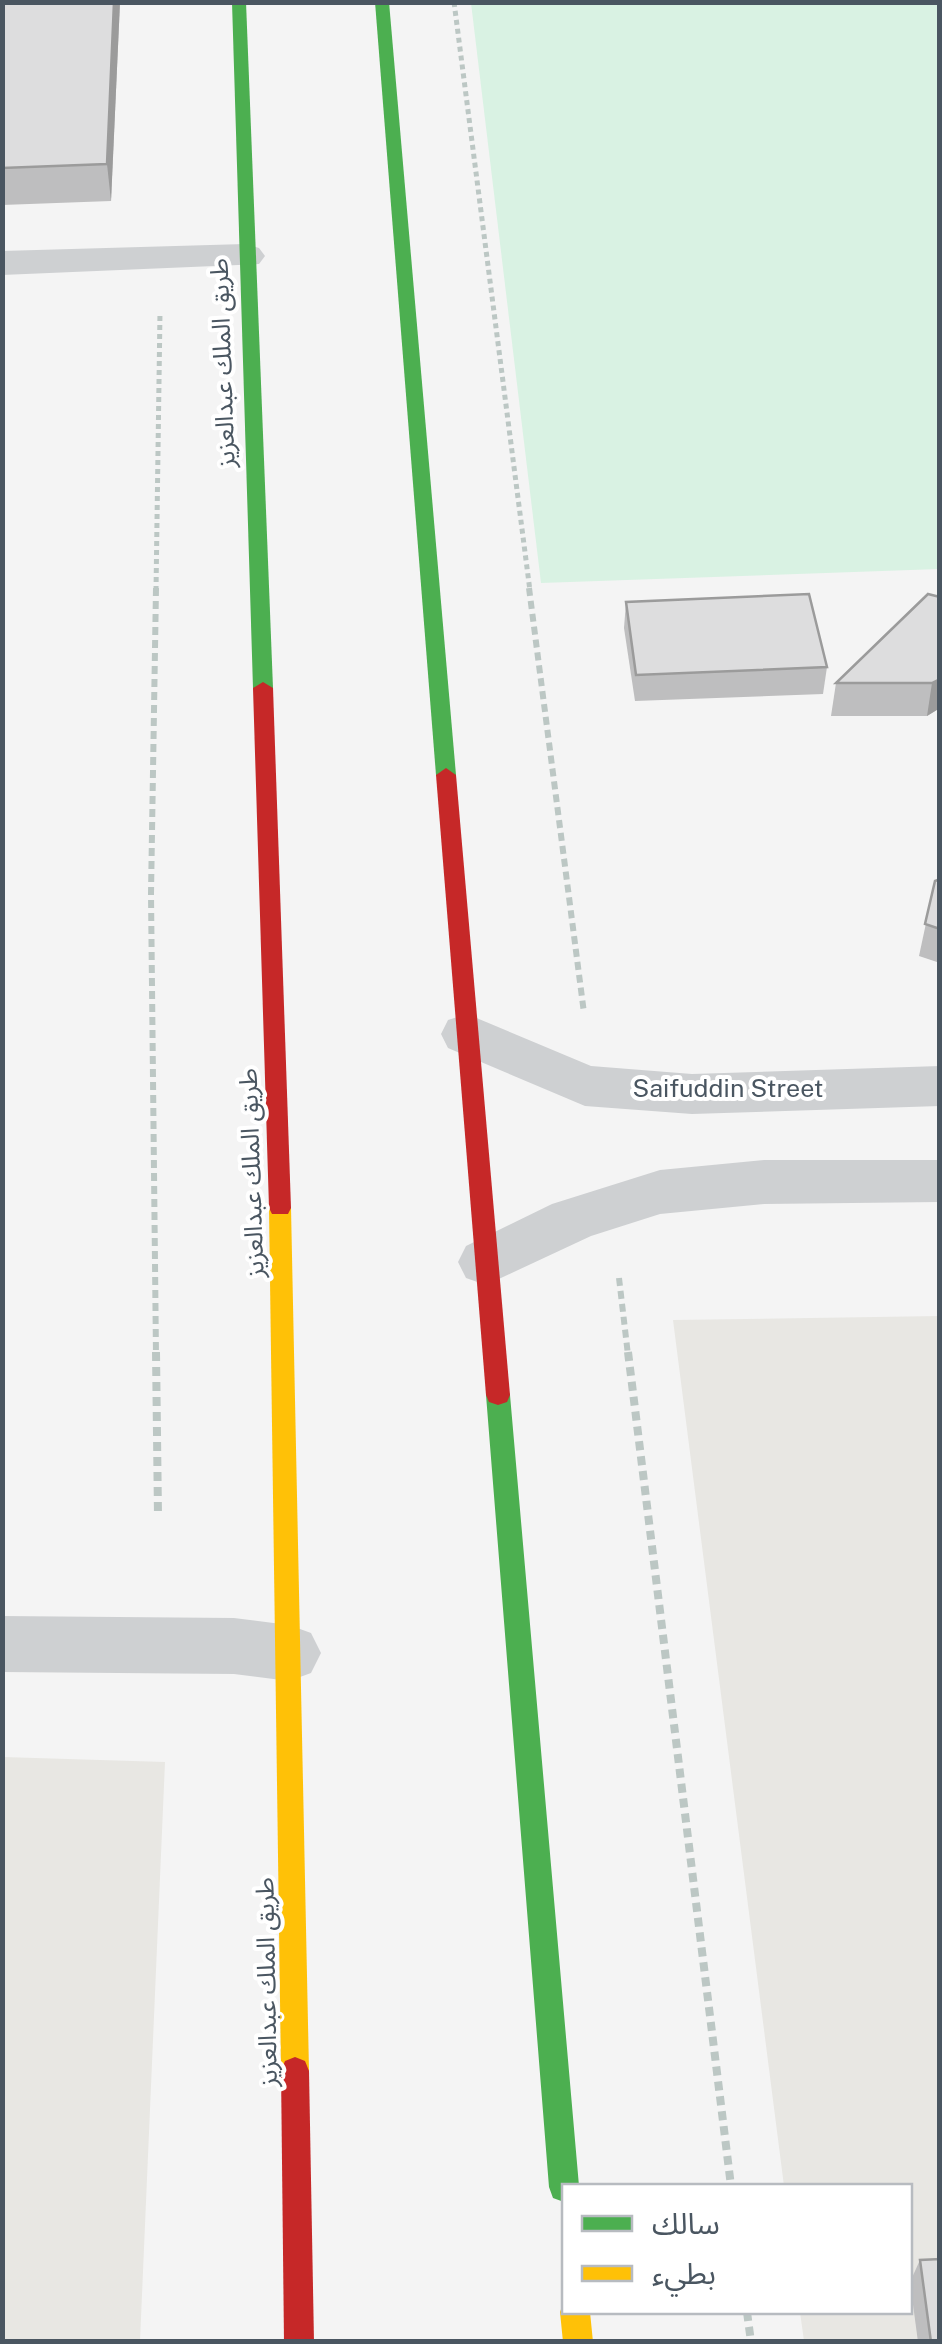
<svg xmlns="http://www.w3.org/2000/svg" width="942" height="2344" font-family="'Public Sans','Noto Sans Arabic',sans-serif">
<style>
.commercial{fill:#e8e7e3}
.green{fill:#d9f2e3}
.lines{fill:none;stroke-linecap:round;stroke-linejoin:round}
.path-far2{stroke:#bcc7c4;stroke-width:5;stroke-dasharray:5 4;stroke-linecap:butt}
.path-far1{stroke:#bcc7c4;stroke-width:6;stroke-dasharray:8 5;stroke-linecap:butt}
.path{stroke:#bcc7c4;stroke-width:8;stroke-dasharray:9 6;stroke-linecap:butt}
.street{fill:#ced0d2;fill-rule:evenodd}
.fast{fill:#4caf50;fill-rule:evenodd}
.slow{fill:#ffc107;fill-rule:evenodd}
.jam{fill:#c62828;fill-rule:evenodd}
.wall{fill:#bebebf}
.shaded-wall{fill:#9b9b9b}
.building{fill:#ddddde;stroke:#9b9b9b;stroke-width:2.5}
.labels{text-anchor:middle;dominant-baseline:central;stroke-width:8;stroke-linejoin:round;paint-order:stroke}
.street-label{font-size:25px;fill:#4a5661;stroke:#fff}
</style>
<rect width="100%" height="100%" fill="#f4f4f4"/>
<g class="commercial">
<path d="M 939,1316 L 939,2341 L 804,2341 L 800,2312 L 910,2312 L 910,2186 L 784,2186 L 673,1320 Z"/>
<path d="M 3,1757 L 165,1762 L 140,2341 L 3,2341 Z"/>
</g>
<path class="green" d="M 471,3 L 939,3 L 939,569 L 541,583 Z"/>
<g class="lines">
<g class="path-far2">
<path d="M 454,2 L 530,591"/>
<path d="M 156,591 L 160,312"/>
</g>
<g class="path-far1">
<path d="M 156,588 L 151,894 L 156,1355"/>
<path d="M 529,588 L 584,1013"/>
<path d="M 619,1278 L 628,1355"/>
</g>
<g class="path">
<path d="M 156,1352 L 158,1516"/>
<path d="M 628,1352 L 731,2186"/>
<path d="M 747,2312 L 751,2342"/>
</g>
<g class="street">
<path d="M 245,244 L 259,248 L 265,256 L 259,264 L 2,275 L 2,251 Z"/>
<path d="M 467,1014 L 591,1066 L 692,1074 L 940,1066 L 940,1106 L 692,1114 L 585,1106 L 448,1048 L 441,1034 L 448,1020 Z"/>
<path d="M 764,1160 L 940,1160 L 940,1202 L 764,1204 L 660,1214 L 591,1236 L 486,1285 L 466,1278 L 458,1262 L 466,1246 L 552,1204 L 660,1170 Z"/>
<path d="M 2,1616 L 234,1618 L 289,1625 L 311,1633 L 321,1653 L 311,1673 L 289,1681 L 234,1674 L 2,1672 Z"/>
</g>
<g class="fast">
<path d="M 232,2 L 246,2 L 273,688 L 263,694 L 253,688 Z"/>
<path d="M 375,2 L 389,2 L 456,775 L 446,782 L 436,775 Z"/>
<path d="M 498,1385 L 507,1388 L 510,1395 L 579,2186 L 564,2186 L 564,2202 L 553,2198 L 549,2187 L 486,1395 L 489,1388 Z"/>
</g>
<g class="slow">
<path d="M 280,1199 L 288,1202 L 291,1208 L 309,2071 L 305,2081 L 295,2085 L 285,2081 L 281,2071 L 269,1208 L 272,1202 Z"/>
<path d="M 564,2301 L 564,2312 L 590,2312 L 593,2342 L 563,2342 L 560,2312 Z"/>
</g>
<g class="jam">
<path d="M 263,682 L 273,688 L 291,1208 L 288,1214 L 272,1214 L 269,1208 L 253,688 Z"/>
<path d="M 446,768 L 456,775 L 510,1395 L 507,1402 L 498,1405 L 489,1402 L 486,1395 L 436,775 Z"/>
<path d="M 295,2057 L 305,2061 L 309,2071 L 314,2342 L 284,2342 L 281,2071 L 285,2061 Z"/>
</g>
</g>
<g class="wall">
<path d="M 2,2 L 120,2 L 111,201 L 2,205 Z"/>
<path d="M 940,597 L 940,708 L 927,716 L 831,716 L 836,683 Z"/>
<path d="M 626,602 L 827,667 L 823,694 L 635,701 L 624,628 Z"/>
<path d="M 940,879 L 940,963 L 919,956 L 935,881 Z"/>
<path d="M 920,2260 L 940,2342 L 918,2342 L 910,2282 Z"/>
</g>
<g class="shaded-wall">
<path d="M 114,2 L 120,2 L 111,201 L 107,164 Z"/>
<path d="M 940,679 L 940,708 L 927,716 L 932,683 Z"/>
</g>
<g class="building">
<path d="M 2,2 L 114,2 L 107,164 L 2,168 Z"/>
<path d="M 809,594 L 827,667 L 636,675 L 626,602 Z"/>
<path d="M 928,594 L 940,597 L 940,679 L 932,683 L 836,683 Z"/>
<path d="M 940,879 L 940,929 L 925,924 L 935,881 Z"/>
<path d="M 940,2259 L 940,2342 L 931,2342 L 920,2260 Z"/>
</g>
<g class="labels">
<g class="street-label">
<text transform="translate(222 363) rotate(-92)">طريق الملك عبدالعزيز</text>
<text x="728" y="1088">Saifuddin Street</text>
<text transform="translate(251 1173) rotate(-92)">طريق الملك عبدالعزيز</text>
<text transform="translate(266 1982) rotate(-91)">طريق الملك عبدالعزيز</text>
</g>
</g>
<rect width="942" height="2344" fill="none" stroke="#4a5661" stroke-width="10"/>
<rect x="562" y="2184" width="350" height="130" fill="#ffffff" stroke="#b7bbc0" stroke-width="2.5"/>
<rect x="582" y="2216" width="50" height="15" fill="#4caf50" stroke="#b7bbc0" stroke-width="2.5"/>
<text x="652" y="2234" font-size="30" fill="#4a5661">سالك</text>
<rect x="582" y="2266" width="50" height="15" fill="#ffc107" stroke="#b7bbc0" stroke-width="2.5"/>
<text x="652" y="2284" font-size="30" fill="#4a5661">بطيء</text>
</svg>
